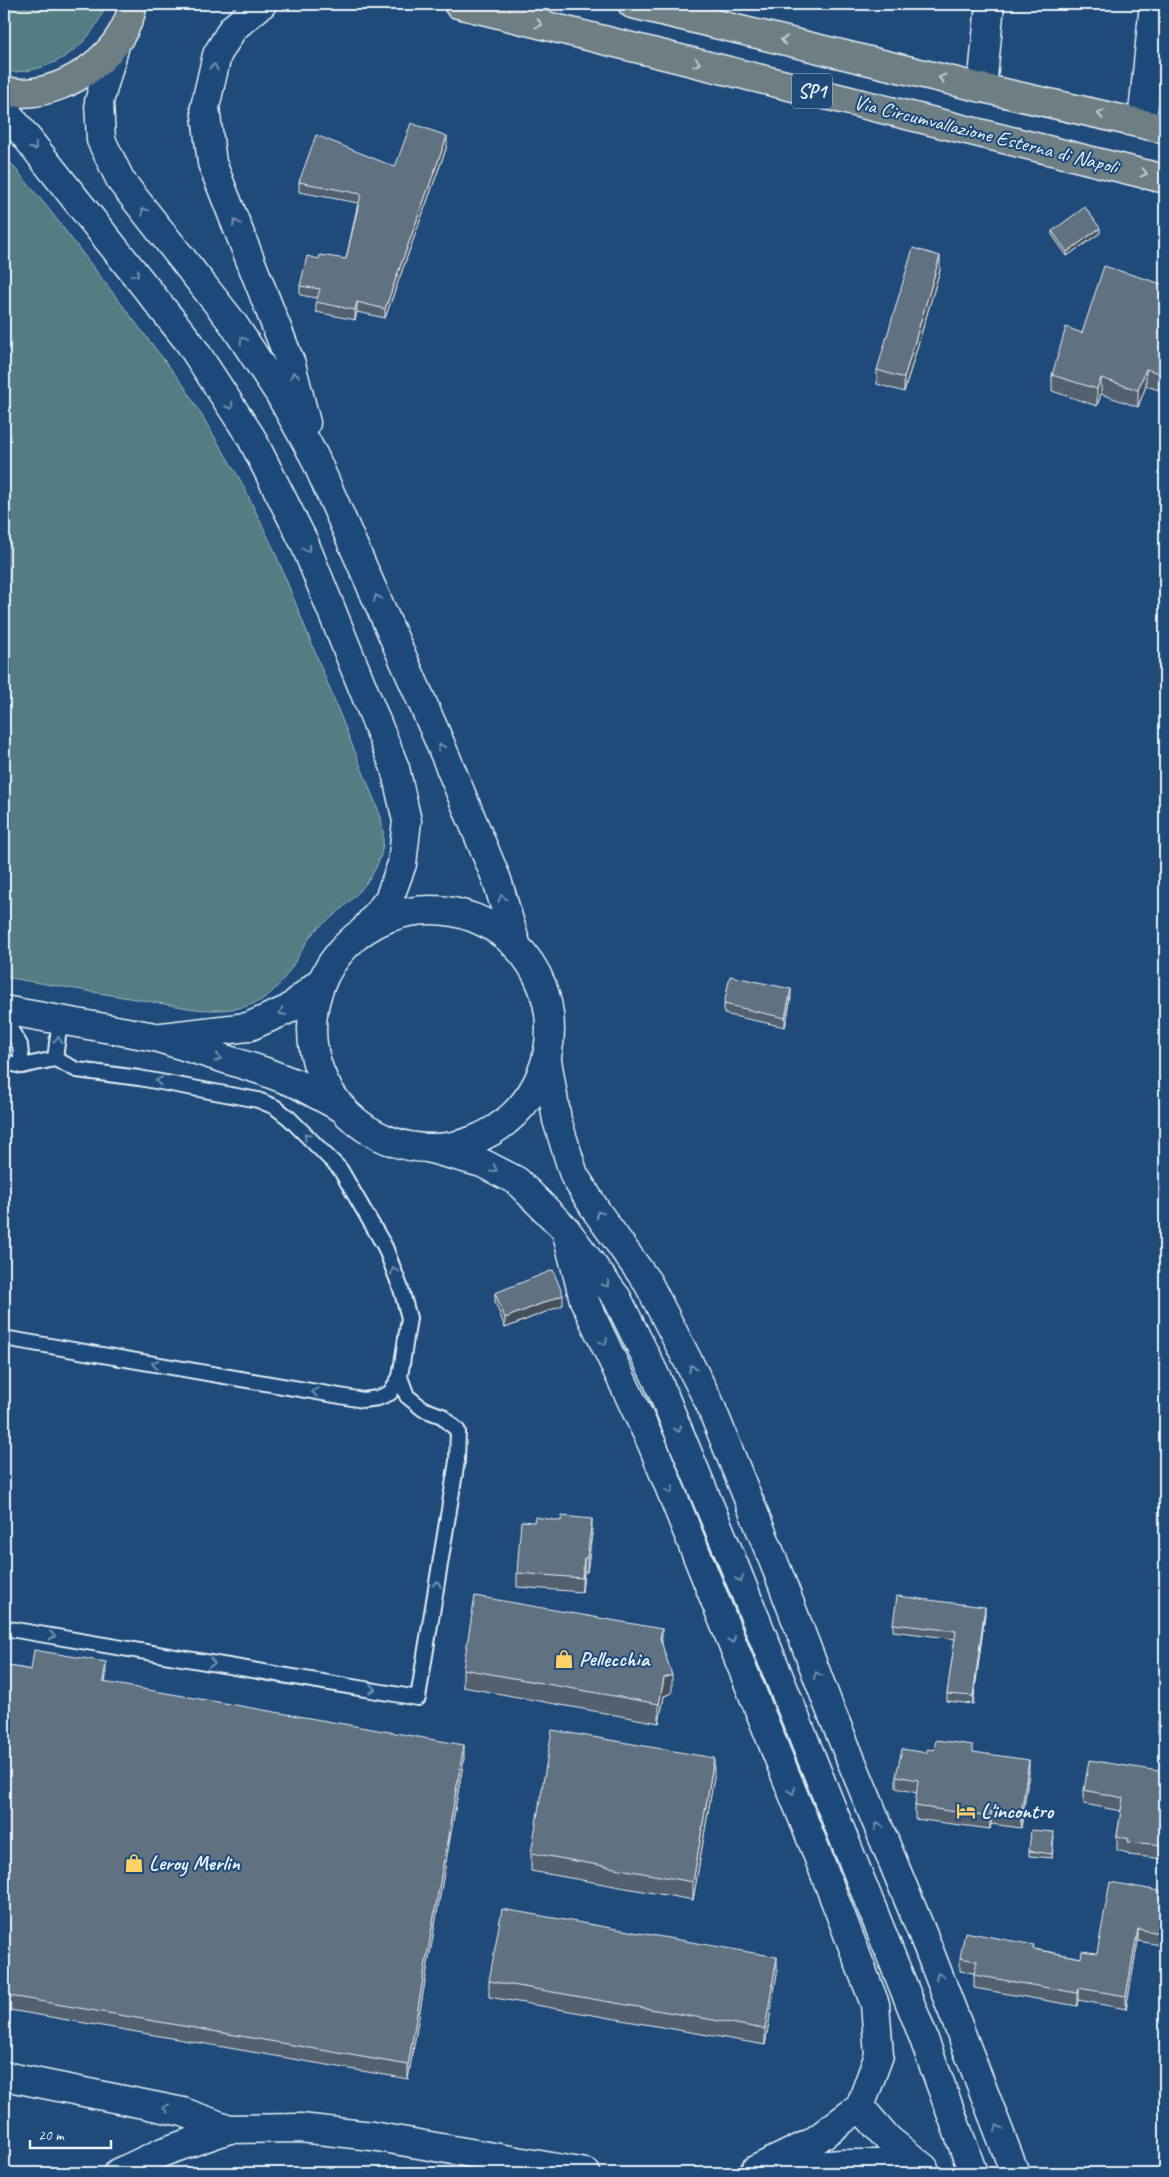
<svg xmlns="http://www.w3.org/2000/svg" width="1169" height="2177" font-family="Caveat,sans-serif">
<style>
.green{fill:#547b82;stroke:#9eb6bd}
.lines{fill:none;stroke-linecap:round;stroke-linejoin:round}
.service-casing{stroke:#e8f1f8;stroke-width:18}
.minor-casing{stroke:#e8f1f8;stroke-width:31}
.secondary-casing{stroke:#e8f1f8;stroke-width:31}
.primary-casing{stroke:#e8f1f8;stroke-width:31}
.service{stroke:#1f4a7a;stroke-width:14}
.minor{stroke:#1f4a7a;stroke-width:28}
.secondary{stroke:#1f4a7a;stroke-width:28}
.primary{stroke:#6d7e84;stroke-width:28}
.wall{fill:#53616f;stroke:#e8f1f8}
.shaded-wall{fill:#444f5a;stroke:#e8f1f8}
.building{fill:#617181;stroke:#e8f1f8}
.oneway{stroke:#c3ced5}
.oneway2{stroke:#6f8dac}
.labels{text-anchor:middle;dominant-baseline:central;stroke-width:4;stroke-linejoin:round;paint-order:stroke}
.shield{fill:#1f4a7a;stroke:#acbfd2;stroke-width:1}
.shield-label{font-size:20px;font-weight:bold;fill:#e8f1f8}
.street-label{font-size:21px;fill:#e8f1f8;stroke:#1f4a7a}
.poi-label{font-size:21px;font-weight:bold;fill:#e8f1f8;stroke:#1f4a7a;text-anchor:start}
</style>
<rect width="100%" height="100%" fill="#1f4a7a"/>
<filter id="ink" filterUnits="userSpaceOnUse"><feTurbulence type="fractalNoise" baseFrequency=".02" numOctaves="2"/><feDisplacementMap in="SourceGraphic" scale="10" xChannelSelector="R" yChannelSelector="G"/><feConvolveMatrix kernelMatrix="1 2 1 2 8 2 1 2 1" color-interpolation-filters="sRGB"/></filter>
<g filter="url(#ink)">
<g class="green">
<path d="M 4,4 L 106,4 C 91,48 51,74 4,72 Z"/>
<path d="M 4,155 L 48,208 L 184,386 L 241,481 L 275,552 L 381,817 C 382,825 384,835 383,843 C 380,873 359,893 338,912 C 330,919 319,926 312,934 C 296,957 286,985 261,1000 C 243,1011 215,1011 194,1009 L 4,977 Z"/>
</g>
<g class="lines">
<g class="service-casing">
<g id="service">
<path d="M 4,1019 L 20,1045 L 22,1066"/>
<path d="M 55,1059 L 60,1020"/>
<path d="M 4,1062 L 22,1066 L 55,1059 L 77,1070 L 139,1078 L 258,1100 L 275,1107 L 289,1118 L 340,1169 L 385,1247 L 401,1289 L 409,1318 L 400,1377 L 390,1393 L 378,1398 L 363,1400 L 4,1338"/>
<path d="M 4,1628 L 418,1698 L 457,1461 L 458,1431 L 442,1416 L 423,1409 L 407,1396 L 400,1377"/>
</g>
</g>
<g class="minor-casing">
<g id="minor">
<path d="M 982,88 L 990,4"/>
<path d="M 1142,123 L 1154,4"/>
<path d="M 4,1010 L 155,1037 L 263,1071 L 297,1084 L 338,1106"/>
<path d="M 162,1037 L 248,1027 L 289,1009 L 320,982"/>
<path d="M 566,1230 L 584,1300 L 652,1444 L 816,1851 L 875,2004 L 879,2055 L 860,2107 L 813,2142 L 755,2170"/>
<path d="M 4,2076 L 183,2112 L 229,2129"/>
<path d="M 860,2107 L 888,2139 L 924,2168"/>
<path d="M 770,2169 L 842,2164 L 918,2164"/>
<path d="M 118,2173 L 163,2152 L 229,2129 L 300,2128 L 372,2136 L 586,2173"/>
</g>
</g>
<g class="secondary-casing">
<g id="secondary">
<path d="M 262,4 L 233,28 L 217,55 L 205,107 L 212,163 L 291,364 L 306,423"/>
<path d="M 115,45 L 99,102 L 101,140 L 121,181 L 232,322 L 279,393 L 314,456 L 437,736 L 497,880 L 516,944"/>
<path d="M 4,109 L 189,342 L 251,437 L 304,542 L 395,768 L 407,821 L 402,864 L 389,899 L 366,928"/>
<circle cx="431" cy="1029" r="119"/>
<path d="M 547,1060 L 557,1120 L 574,1175 L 597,1212 L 648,1283 L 709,1402 L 779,1575 L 828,1704 L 927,1945 L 1015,2173"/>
<path d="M 431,1149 L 482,1163 L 517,1181 L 566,1230 L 617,1298 L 657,1379 L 734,1565 L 918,2023 L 973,2173"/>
</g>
</g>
<g class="primary-casing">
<g id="primary">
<path d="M 458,4 L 1165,179"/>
<path d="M 632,4 L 982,88 L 1165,129"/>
<path d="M 4,91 C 10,92 17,93 23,93 C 72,92 124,52 133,4"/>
</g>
</g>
<use href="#service" class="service"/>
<use href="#minor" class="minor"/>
<use href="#secondary" class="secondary"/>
<use href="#primary" class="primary"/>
</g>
<g class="wall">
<path d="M 447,146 L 385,318 L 357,312 L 355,320 L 316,312 L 316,302 L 317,298 L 300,295 L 300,286 L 319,259 L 346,259 L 358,203 L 299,192 L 299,182 L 395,167 Z"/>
<path d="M 1052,231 L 1100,233 L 1067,256 L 1052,235 Z"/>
<path d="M 940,270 L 904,392 L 877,384 L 877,370 Z"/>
<path d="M 1165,285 L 1159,390 L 1146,386 L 1138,407 L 1101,394 L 1097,406 L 1052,391 L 1052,375 L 1082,333 Z"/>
<path d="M 791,998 L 785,1027 L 724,1014 L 724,1004 Z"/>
<path d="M 495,1293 L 563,1305 L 505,1328 L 495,1302 Z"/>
<path d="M 592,1533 L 587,1572 L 584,1572 L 582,1592 L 517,1587 L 517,1573 Z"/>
<path d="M 985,1614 L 973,1704 L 947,1701 L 947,1694 L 955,1639 L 893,1631 L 893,1624 Z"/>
<path d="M 662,1644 L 672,1693 L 664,1696 L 659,1723 L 463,1687 L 463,1669 Z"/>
<path d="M 4,1665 L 31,1670 L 106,1676 L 105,1683 L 464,1758 L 408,2079 L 4,2009 Z"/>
<path d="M 1165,1688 L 1165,1734 L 1158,1733 L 1158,1724 Z"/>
<path d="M 973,1752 L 1029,1772 L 1021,1828 L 991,1824 L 990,1829 L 915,1819 L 915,1806 L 917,1793 L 896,1788 L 896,1776 L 927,1753 Z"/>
<path d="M 1165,1772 L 1165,1859 L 1128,1855 L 1128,1853 L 1117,1850 L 1117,1836 L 1121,1811 L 1084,1804 L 1084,1790 Z"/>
<path d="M 714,1777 L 693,1900 L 531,1871 L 531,1853 Z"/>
<path d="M 1054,1837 L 1052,1858 L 1029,1856 L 1029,1851 Z"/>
<path d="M 1165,1892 L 1165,1946 L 1138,1941 L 1126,2009 L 1078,2000 L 1077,2006 L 974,1988 L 974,1973 L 960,1971 L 960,1958 L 1034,1949 L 1081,1958 L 1097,1953 Z"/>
<path d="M 777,1973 L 765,2045 L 489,1997 L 489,1981 Z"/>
</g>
<g class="shaded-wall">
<path d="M 447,136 L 447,146 L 385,318 L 385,309 Z"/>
<path d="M 1100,228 L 1100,233 L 1067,256 L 1067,252 Z"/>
<path d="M 940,256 L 940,270 L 904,392 L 904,378 Z"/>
<path d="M 357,302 L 357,312 L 355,320 L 355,310 Z"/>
<path d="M 1165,355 L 1165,371 L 1159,390 L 1159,373 Z"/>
<path d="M 1146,369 L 1146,386 L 1138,407 L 1138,390 Z"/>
<path d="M 1101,378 L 1101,394 L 1097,406 L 1097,389 Z"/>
<path d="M 791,989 L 791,998 L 785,1027 L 785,1018 Z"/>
<path d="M 563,1295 L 563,1305 L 505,1328 L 505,1318 Z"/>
<path d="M 592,1519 L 592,1533 L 587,1572 L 587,1558 Z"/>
<path d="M 584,1558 L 584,1572 L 582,1592 L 582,1578 Z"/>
<path d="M 985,1607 L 985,1614 L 973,1704 L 973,1696 Z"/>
<path d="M 662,1629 L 662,1647 L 660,1638 Z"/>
<path d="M 106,1662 L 106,1676 L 103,1696 L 103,1682 Z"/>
<path d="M 672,1675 L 672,1693 L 664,1696 L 659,1723 L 659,1704 L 664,1678 Z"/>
<path d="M 464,1745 L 464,1758 L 408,2079 L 408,2065 Z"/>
<path d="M 714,1758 L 714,1777 L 693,1900 L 693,1882 Z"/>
<path d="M 1029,1760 L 1029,1772 L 1021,1828 L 1021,1815 Z"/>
<path d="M 991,1811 L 991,1824 L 990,1829 L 990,1817 Z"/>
<path d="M 1138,1929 L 1138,1941 L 1126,2009 L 1126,1996 Z"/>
<path d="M 777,1957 L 777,1973 L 765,2045 L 765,2029 Z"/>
<path d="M 1078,1988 L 1078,2000 L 1077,2006 L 1077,1993 Z"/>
</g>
<g class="building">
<path d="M 411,123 L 447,136 L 385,309 L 357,302 L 355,310 L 316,302 L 320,289 L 300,286 L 307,256 L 319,259 L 320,255 L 346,259 L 361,194 L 299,182 L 316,135 L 395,167 Z"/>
<path d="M 1085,207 L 1100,228 L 1067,252 L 1052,231 Z"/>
<path d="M 913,248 L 940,256 L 904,378 L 877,370 Z"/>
<path d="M 1104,266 L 1165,285 L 1165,355 L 1159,373 L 1146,369 L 1138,390 L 1101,378 L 1097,389 L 1052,375 L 1066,327 L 1082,333 Z"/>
<path d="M 730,976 L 791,989 L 785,1018 L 724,1004 Z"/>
<path d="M 553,1270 L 563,1295 L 505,1318 L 495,1293 Z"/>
<path d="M 562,1516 L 592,1519 L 587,1558 L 584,1558 L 582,1578 L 517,1573 L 521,1521 L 534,1522 L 535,1517 L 561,1521 Z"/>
<path d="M 475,1596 L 662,1629 L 660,1638 L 672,1675 L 664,1678 L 659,1704 L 463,1669 Z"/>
<path d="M 897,1596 L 985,1607 L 973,1696 L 947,1694 L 956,1631 L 893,1624 Z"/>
<path d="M 34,1650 L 106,1662 L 103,1682 L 464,1745 L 408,2065 L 4,1995 L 4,1665 L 31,1670 Z"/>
<path d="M 1163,1688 L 1165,1688 L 1165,1725 L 1158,1724 Z"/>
<path d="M 552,1730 L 714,1758 L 693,1882 L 531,1853 Z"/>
<path d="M 936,1740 L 973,1745 L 973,1752 L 1029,1760 L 1021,1815 L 991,1811 L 990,1817 L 915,1806 L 918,1780 L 896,1776 L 902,1749 L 927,1753 L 927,1749 L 934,1750 Z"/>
<path d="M 1089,1760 L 1165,1772 L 1165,1845 L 1128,1842 L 1129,1839 L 1117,1836 L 1123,1798 L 1084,1790 Z"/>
<path d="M 1031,1830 L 1054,1832 L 1052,1854 L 1029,1851 Z"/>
<path d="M 1110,1882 L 1165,1892 L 1165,1934 L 1138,1929 L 1126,1996 L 1078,1988 L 1077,1993 L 974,1975 L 977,1961 L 960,1958 L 965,1932 L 1034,1945 L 1033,1949 L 1081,1958 L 1082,1951 L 1097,1953 Z"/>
<path d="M 502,1909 L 777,1957 L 765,2029 L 489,1981 Z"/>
</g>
<defs><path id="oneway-chevron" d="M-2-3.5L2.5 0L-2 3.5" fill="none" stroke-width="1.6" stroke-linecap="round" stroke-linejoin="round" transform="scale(1.25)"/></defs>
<g class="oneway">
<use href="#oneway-chevron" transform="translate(539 24) rotate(14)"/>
<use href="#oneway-chevron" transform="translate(784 40) rotate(-167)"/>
<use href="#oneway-chevron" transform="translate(697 63) rotate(14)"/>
<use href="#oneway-chevron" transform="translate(942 78) rotate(-167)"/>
<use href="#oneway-chevron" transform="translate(1101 114) rotate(-167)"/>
<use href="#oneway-chevron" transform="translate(1144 173) rotate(14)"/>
</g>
<g class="oneway2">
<use href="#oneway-chevron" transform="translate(214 67) rotate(-77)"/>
<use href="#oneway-chevron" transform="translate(34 147) rotate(51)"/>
<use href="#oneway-chevron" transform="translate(144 211) rotate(-129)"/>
<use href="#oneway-chevron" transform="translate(236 223) rotate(-112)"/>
<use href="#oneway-chevron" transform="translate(136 274) rotate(52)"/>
<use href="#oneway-chevron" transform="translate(243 340) rotate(-123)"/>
<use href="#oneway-chevron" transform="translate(294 375) rotate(-104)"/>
<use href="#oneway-chevron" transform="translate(230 406) rotate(57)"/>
<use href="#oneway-chevron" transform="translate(307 549) rotate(68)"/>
<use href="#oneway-chevron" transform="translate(377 598) rotate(-113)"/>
<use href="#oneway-chevron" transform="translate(441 747) rotate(-113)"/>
<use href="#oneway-chevron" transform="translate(502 898) rotate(-106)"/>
<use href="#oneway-chevron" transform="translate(282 1012) rotate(155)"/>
<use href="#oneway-chevron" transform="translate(58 1040) rotate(-84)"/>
<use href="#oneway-chevron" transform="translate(218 1058) rotate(17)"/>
<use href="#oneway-chevron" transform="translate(159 1081) rotate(-170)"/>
<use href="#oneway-chevron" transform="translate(307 1136) rotate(-135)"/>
<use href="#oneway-chevron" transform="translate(494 1169) rotate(27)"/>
<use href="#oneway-chevron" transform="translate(599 1214) rotate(-125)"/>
<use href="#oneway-chevron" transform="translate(394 1271) rotate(-111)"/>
<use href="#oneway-chevron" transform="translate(606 1284) rotate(54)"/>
<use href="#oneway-chevron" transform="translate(604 1342) rotate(65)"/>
<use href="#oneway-chevron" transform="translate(155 1364) rotate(-170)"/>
<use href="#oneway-chevron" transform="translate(692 1368) rotate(-117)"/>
<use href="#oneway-chevron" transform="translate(315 1392) rotate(-170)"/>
<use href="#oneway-chevron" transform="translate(678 1429) rotate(68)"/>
<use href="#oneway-chevron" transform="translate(670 1490) rotate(68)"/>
<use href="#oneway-chevron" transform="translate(740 1579) rotate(68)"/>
<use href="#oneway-chevron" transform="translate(437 1584) rotate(-81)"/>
<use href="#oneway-chevron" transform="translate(52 1636) rotate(10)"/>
<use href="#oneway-chevron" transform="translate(732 1640) rotate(68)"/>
<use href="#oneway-chevron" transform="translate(212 1663) rotate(10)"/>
<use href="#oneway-chevron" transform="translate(817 1675) rotate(-111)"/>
<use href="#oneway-chevron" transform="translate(372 1689) rotate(10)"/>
<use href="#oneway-chevron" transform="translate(792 1791) rotate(68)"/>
<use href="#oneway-chevron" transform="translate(878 1826) rotate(-112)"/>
<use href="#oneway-chevron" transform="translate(939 1976) rotate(-111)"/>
<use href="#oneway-chevron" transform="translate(166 2108) rotate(-168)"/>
<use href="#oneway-chevron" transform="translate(998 2128) rotate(-111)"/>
</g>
</g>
<defs>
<g id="shop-bare" transform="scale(1.5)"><path d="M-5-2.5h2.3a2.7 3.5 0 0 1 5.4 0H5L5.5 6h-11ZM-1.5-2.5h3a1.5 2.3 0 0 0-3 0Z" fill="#ffd166" stroke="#1f4a7a" stroke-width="2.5" paint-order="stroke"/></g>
<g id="hotel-bare" transform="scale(1.5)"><path d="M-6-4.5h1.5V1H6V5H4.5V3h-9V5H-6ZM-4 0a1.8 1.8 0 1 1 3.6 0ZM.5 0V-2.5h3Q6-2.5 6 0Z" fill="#ffd166" stroke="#1f4a7a" stroke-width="2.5" paint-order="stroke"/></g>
</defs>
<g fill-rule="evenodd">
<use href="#shop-bare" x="564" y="1659"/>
<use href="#hotel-bare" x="966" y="1811"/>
<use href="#shop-bare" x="134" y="1863"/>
</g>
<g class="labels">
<rect class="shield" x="792" y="73.5" width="40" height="35" rx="4"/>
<g class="shield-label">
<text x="812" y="91">SP1</text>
</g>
<g class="street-label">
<text transform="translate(986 134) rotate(14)">Via Circumvallazione Esterna di Napoli</text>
</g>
<g class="poi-label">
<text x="579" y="1659">Pellecchia</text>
<text x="981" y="1811">L'incontro</text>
<text x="149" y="1863">Leroy Merlin</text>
</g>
</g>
<rect width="1169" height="2177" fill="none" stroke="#1f4a7a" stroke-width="20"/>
<rect x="10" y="10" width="1149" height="2157" fill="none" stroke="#e8f1f8" stroke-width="2" filter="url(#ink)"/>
<path d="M30 2140v8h81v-8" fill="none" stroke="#e8f1f8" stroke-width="2.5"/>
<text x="38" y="2140" font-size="15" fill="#e8f1f8" stroke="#1f4a7a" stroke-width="4" paint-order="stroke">20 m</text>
</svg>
